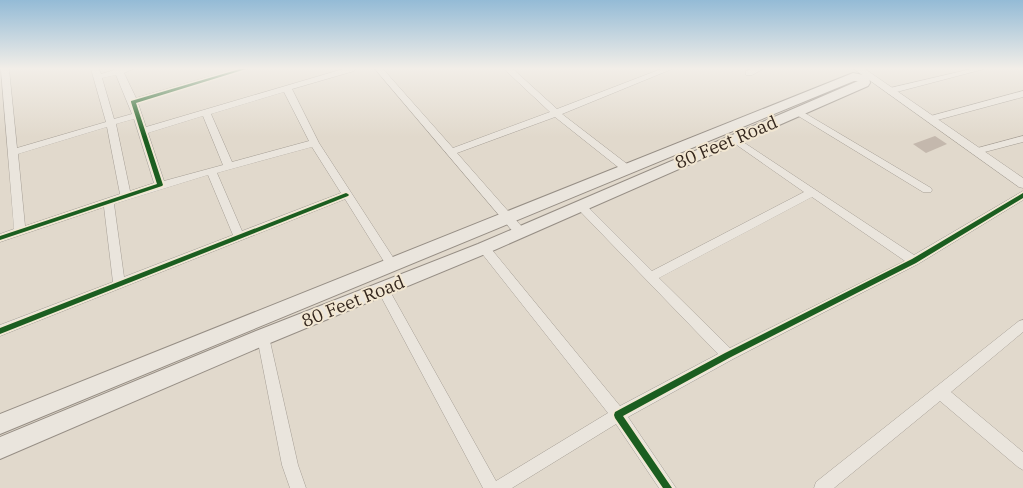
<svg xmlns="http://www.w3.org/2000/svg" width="1023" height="488" font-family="'IBM Plex Serif',serif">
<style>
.building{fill:#c4b8ad}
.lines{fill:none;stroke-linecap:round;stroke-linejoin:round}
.minor-casing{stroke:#a69f96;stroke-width:1}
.tertiary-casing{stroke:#a69f96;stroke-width:1}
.secondary-casing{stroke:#968e85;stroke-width:2}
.minor{fill:#eae5dd;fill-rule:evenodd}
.tertiary{fill:#eae5dd;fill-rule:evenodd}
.secondary{fill:#eae5dd;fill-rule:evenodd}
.cycleway-casing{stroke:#f2e7d2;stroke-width:3}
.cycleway{fill:#1b5e20;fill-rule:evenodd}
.labels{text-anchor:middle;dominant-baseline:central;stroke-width:4;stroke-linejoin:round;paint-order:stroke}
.street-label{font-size:18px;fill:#34271e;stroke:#f2e7d2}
</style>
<rect width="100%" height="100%" fill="#e1d9cc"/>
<path class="building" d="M 935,136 L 947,144 L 926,153 L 913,144 Z"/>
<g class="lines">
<g class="minor-casing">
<g id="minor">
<path d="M 1,69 L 9,69 L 17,148 L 106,122 L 91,69 L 99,69 L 101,74 L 114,70 L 114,69 L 133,69 L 124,73 L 136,98 L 236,69 L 248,69 L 138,103 L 146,127 L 343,69 L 355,69 L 354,71 L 292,89 L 319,143 L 398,265 L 396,268 L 388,268 L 345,199 L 0,336 L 0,325 L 113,282 L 104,207 L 0,242 L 0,234 L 14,229 ZM 116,75 L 132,114 L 114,119 L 102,78 ZM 284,92 L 309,141 L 232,162 L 211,114 ZM 203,116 L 223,165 L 164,181 L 148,133 ZM 134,119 L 154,183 L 130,191 L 116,124 ZM 107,127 L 120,194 L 25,226 L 18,154 ZM 312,147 L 341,193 L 242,231 L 217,173 ZM 208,175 L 233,235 L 124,277 L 114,204 Z"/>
<path d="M 375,69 L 383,69 L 453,148 L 550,112 L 504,69 L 513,69 L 557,109 L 661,69 L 672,69 L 562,114 L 631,167 L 632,169 L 631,171 L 623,171 L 555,117 L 457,153 L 523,228 L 525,231 L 519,235 L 515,234 Z"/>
<path d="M 752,69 L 763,69 L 752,75 L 746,75 L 746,71 Z"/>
<path d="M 971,69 L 984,69 L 889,94 L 885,91 L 886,89 Z"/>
<path d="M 1023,91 L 1023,97 L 930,122 L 925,119 L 927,117 Z"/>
<path d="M 798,109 L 931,188 L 932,190 L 931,192 L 923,192 L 795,114 L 795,110 Z"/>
<path d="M 734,136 L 914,255 L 1023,191 L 1023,200 L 918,264 L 733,359 L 628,417 L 676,488 L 659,488 L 616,424 L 512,488 L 483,488 L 377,289 L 379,286 L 387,286 L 496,481 L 608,413 L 480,251 L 478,248 L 480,245 L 488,245 L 620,406 L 718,354 L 575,206 L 580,202 L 584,203 L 652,271 L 804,192 L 731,141 L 729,139 ZM 812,197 L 905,261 L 730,348 L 659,278 Z"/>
<path d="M 1023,136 L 1023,142 L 977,154 L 972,151 L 974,149 Z"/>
<path d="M 1023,320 L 1023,332 L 951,392 L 1023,452 L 1023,470 L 1018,467 L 940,401 L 834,488 L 814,488 L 816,482 L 1019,321 Z"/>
<path d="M 263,332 L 268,333 L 269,337 L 298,465 L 306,488 L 290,488 L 282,465 L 257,337 L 258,333 Z"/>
</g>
</g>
<g class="tertiary-casing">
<path id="tertiary" d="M 854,69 L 865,69 L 1023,178 L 1023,188 L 1019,187 Z"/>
</g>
<g class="secondary-casing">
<path id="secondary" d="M 853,73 L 869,76 L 870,83 L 868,86 L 490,252 L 270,343 L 0,459 L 0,437 L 256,331 L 478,244 L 858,81 L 854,81 L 0,434 L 0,414 Z"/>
</g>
<use href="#minor" class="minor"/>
<use href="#tertiary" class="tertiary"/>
<use href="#secondary" class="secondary"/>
<g class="cycleway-casing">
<g id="cycleway">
<path d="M 240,69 L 246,69 L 136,103 L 163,185 L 162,186 L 0,240 L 0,236 L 157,184 L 131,102 L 131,101 Z"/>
<path d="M 346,193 L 348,194 L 349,195 L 348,196 L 0,334 L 0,328 Z"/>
<path d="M 1023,193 L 1023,198 L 916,263 L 731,357 L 623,416 L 672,488 L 663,488 L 615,418 L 614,415 L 615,412 L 725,353 L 912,259 Z"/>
</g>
</g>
<use href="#cycleway" class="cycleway"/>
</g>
<linearGradient id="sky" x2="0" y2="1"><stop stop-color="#94bbd6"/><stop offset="0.5" stop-color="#f2eee8"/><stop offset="1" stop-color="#f2eee8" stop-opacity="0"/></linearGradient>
<rect width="1023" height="137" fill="url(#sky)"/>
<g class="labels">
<g class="street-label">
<text transform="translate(726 142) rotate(-23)">80 Feet Road</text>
<text transform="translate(353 301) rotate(-22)">80 Feet Road</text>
</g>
</g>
</svg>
